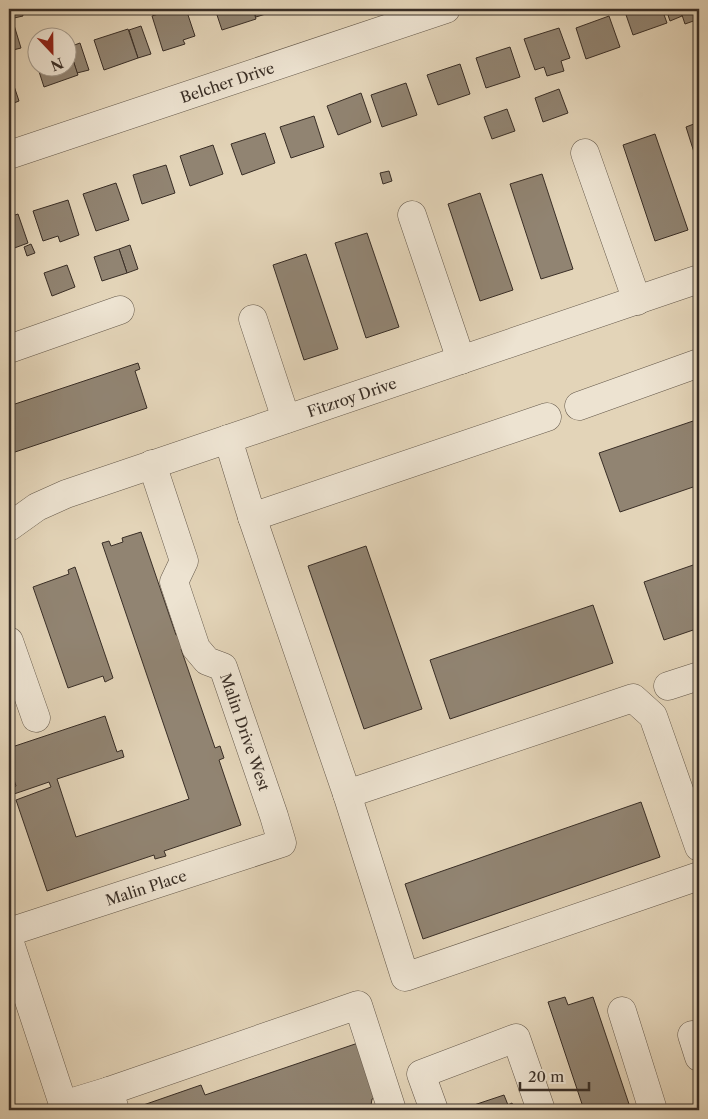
<svg xmlns="http://www.w3.org/2000/svg" width="708" height="1119" font-family="'Libre Caslon Text',serif">
<style>
.building{fill:#918472;stroke:#392e26}
.lines{fill:none;stroke-linecap:round;stroke-linejoin:round}
.minor-casing{stroke:#64584a;stroke-width:29}
.minor{stroke:#ede3d1;stroke-width:28}
.labels{text-anchor:middle;dominant-baseline:central;stroke-width:4;stroke-linejoin:round;paint-order:stroke}
.street-label{font-size:15px;fill:#392e26;stroke:#ede3d1}
</style>
<rect width="100%" height="100%" fill="#e3d4b8"/>
<filter id="stains"><feTurbulence type="fractalNoise" baseFrequency=".004" numOctaves="4"/><feColorMatrix values="0 0 0 0 .2 0 0 0 0 .09 0 0 0 0 .02 0 0 0 .5 -.17"/></filter>
<radialGradient id="worn" r=".72"><stop offset=".6" stop-color="#630" stop-opacity="0"/><stop offset="1" stop-color="#630" stop-opacity=".3"/></radialGradient>
<g class="building">
<path d="M 15,9 L 21,9 L 23,16 L 14,18 L 11,10 Z"/>
<path d="M 174,9 L 186,9 L 195,36 L 183,40 L 185,44 L 163,51 L 152,16 Z"/>
<path d="M 215,9 L 253,9 L 256,19 L 222,30 Z"/>
<path d="M 253,9 L 270,9 L 272,12 L 256,17 Z"/>
<path d="M 624,9 L 662,9 L 667,23 L 633,35 Z"/>
<path d="M 666,9 L 680,9 L 682,16 L 670,21 Z"/>
<path d="M 680,9 L 699,9 L 699,19 L 685,24 Z"/>
<path d="M 609,16 L 620,47 L 586,59 L 576,28 Z"/>
<path d="M 14,25 L 21,48 L 9,51 L 9,26 Z"/>
<path d="M 141,26 L 151,54 L 138,58 L 129,30 Z"/>
<path d="M 559,28 L 570,58 L 561,61 L 564,71 L 547,76 L 544,67 L 535,70 L 524,39 Z"/>
<path d="M 128,29 L 138,58 L 104,70 L 94,40 Z"/>
<path d="M 80,43 L 89,70 L 77,73 L 69,47 Z"/>
<path d="M 68,45 L 78,75 L 44,87 L 34,56 L 38,55 L 38,68 L 68,68 Z"/>
<path d="M 510,47 L 520,77 L 486,88 L 476,58 Z"/>
<path d="M 460,64 L 470,94 L 438,105 L 427,75 Z"/>
<path d="M 9,71 L 19,101 L 9,105 Z"/>
<path d="M 406,83 L 417,115 L 382,127 L 371,95 Z"/>
<path d="M 559,89 L 568,113 L 543,122 L 535,98 Z"/>
<path d="M 361,93 L 371,122 L 338,135 L 327,106 Z"/>
<path d="M 507,109 L 515,131 L 492,139 L 484,117 Z"/>
<path d="M 314,116 L 324,147 L 291,158 L 280,127 Z"/>
<path d="M 699,122 L 699,168 L 686,127 Z"/>
<path d="M 265,133 L 275,163 L 242,175 L 231,144 Z"/>
<path d="M 655,134 L 688,230 L 655,241 L 623,145 Z"/>
<path d="M 213,145 L 223,174 L 190,186 L 180,156 Z"/>
<path d="M 166,165 L 175,193 L 142,204 L 133,175 Z"/>
<path d="M 389,171 L 392,181 L 383,184 L 380,173 Z"/>
<path d="M 542,174 L 573,269 L 541,279 L 510,184 Z"/>
<path d="M 116,183 L 129,220 L 96,231 L 83,194 Z"/>
<path d="M 480,193 L 513,290 L 480,301 L 448,204 Z"/>
<path d="M 68,200 L 79,235 L 60,242 L 58,236 L 43,241 L 33,211 Z"/>
<path d="M 18,214 L 28,243 L 9,250 L 9,217 Z"/>
<path d="M 367,233 L 399,327 L 366,338 L 335,243 Z"/>
<path d="M 31,244 L 35,253 L 27,256 L 24,247 Z"/>
<path d="M 130,245 L 138,269 L 127,273 L 119,249 Z"/>
<path d="M 119,249 L 127,273 L 102,281 L 94,257 Z"/>
<path d="M 306,254 L 338,349 L 304,360 L 273,265 Z"/>
<path d="M 67,265 L 75,287 L 52,296 L 44,273 Z"/>
<path d="M 138,363 L 140,369 L 135,371 L 147,408 L 9,454 L 9,406 Z"/>
<path d="M 699,419 L 699,485 L 620,512 L 599,453 Z"/>
<path d="M 141,532 L 176,635 L 181,633 L 186,647 L 181,649 L 215,748 L 220,746 L 224,758 L 219,760 L 241,825 L 164,851 L 166,856 L 155,859 L 154,855 L 47,891 L 16,800 L 51,787 L 49,782 L 14,794 L 12,788 L 16,786 L 9,764 L 9,748 L 105,716 L 117,752 L 122,750 L 124,757 L 57,779 L 76,837 L 189,799 L 102,543 L 109,541 L 111,546 L 123,542 L 122,538 Z"/>
<path d="M 366,546 L 422,709 L 364,729 L 308,566 Z"/>
<path d="M 699,563 L 699,628 L 664,640 L 644,582 Z"/>
<path d="M 75,567 L 113,678 L 105,682 L 103,676 L 68,688 L 33,587 L 69,574 L 68,570 Z"/>
<path d="M 593,605 L 613,663 L 450,719 L 430,660 Z"/>
<path d="M 641,802 L 660,857 L 423,939 L 405,884 Z"/>
<path d="M 565,997 L 568,1005 L 593,997 L 631,1110 L 584,1110 L 548,1002 Z"/>
<path d="M 361,1042 L 380,1096 L 372,1099 L 371,1105 L 356,1110 L 129,1110 L 201,1085 L 205,1095 Z"/>
<path d="M 504,1095 L 508,1105 L 512,1103 L 515,1110 L 473,1110 L 471,1106 Z"/>
</g>
<g class="lines">
<g class="minor-casing">
<g id="minor">
<path d="M 585,153 L 637,301"/>
<path id="s1" d="M 9,155 L 446,9"/>
<path d="M 412,215 L 461,360"/>
<path d="M 253,319 L 286,419"/>
<path d="M 9,349 L 120,310"/>
<path d="M 579,406 L 699,363"/>
<path d="M 228,439 L 252,517 L 347,794 L 405,977 L 699,876"/>
<path d="M 252,517 L 547,417"/>
<path id="s2" d="M 9,527 L 37,507 L 66,494 L 699,279"/>
<path d="M 9,641 L 36,718"/>
<path d="M 668,686 L 699,676"/>
<path d="M 347,794 L 633,698 L 653,716 L 699,847"/>
<path id="s3" d="M 9,932 L 282,843 L 274,816 L 223,667 L 207,661 L 196,648 L 174,582 L 184,561 L 152,464"/>
<path d="M 9,940 L 65,1110"/>
<path d="M 622,1011 L 653,1110"/>
<path d="M 692,1035 L 699,1057"/>
<path d="M 109,1091 L 358,1005 L 392,1110"/>
<path d="M 63,1105 L 109,1091 L 115,1110"/>
<path d="M 434,1110 L 421,1074 L 516,1038 L 541,1110"/>
</g>
</g>
<use href="#minor" class="minor"/>
</g>
<g class="labels">
<g class="street-label">
<text stroke="none"><textPath href="#s1" startOffset="230">Belcher Drive</textPath></text>
<text stroke="none"><textPath href="#s2" startOffset="368">Fitzroy Drive</textPath></text>
<text transform="translate(245 732) rotate(71)">Malin Drive West</text>
<text stroke="none"><textPath href="#s3" startOffset="144">Malin Place</textPath></text>
</g>
</g>
<rect width="708" height="1119" fill="none" stroke="#e3d4b8" stroke-width="30"/>
<rect x="10" y="10" width="688" height="1099" fill="none" stroke="#392e26" stroke-width="2.5"/>
<rect x="15" y="15" width="678" height="1089" fill="none" stroke="#392e26"/>
<g transform="translate(52 52) rotate(158)"><circle r="24" fill="#ede3d1" stroke="#a59b8d"/>
<path d="M0-4L9 19L0 12L-9 19Z" fill="#8f2418"/>
<text y="-8" font-size="14" font-weight="bold" text-anchor="middle" fill="#392e26">N</text>
</g>
<path d="M520 1082v8h69v-8" fill="none" stroke="#392e26" stroke-width="2.5"/>
<text x="528" y="1082" font-size="15" fill="#392e26" stroke="#ede3d1" stroke-width="4" paint-order="stroke">20 m</text>
<rect width="100%" height="100%" filter="url(#stains)"/>
<rect width="100%" height="100%" fill="url(#worn)"/>
</svg>
